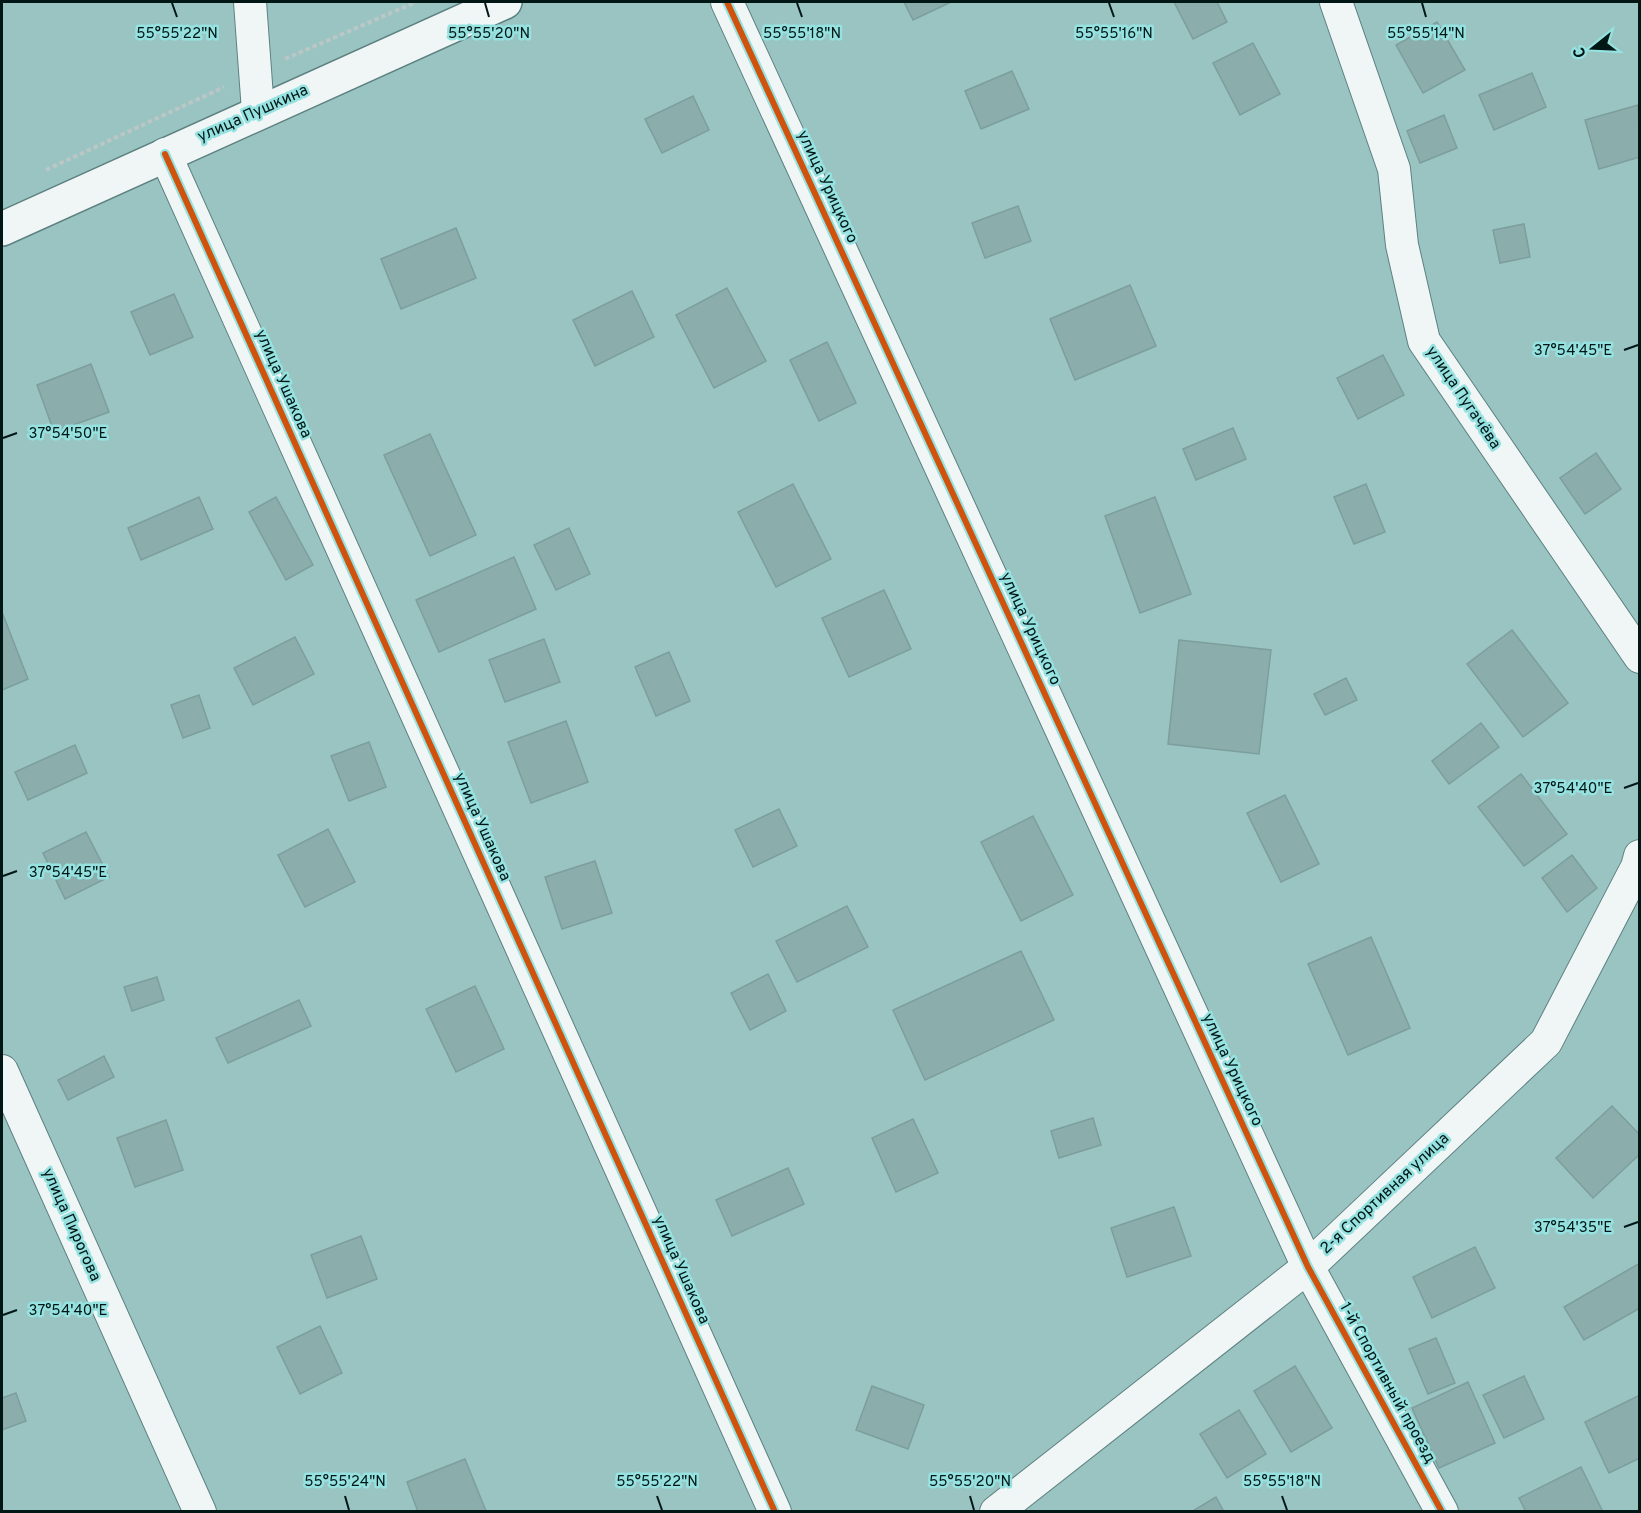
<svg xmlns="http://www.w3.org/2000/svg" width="1641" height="1513" font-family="Overpass,sans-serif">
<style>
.building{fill:#8badab;stroke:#7c9e9d;stroke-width:1.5}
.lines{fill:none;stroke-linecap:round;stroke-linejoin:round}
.minor-casing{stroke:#5d8180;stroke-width:34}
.secondary-casing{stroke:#5d8180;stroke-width:36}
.path{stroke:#bac7c6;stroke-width:4;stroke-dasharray:4.5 3;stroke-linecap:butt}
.minor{stroke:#f0f6f6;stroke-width:32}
.secondary{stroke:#f0f6f6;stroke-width:33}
.cycleway-casing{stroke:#95e2e0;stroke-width:10}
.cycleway{stroke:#d1520d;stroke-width:6}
.ticks{fill:none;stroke:#011716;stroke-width:2}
.labels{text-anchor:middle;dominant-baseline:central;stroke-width:5;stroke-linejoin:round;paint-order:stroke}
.street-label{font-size:16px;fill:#011716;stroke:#95e2e0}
.ticks-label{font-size:15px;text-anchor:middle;fill:#011716;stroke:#95e2e0;stroke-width:5;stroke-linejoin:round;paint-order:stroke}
</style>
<rect width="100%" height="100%" fill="#9ac4c2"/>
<g class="building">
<path d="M 904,2 L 951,2 L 913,20 Z"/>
<path d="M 1174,2 L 1217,2 L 1227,22 L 1193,39 Z"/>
<path d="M 1437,22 L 1465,70 L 1423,93 L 1396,45 Z"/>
<path d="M 1253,43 L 1280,94 L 1240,115 L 1213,63 Z"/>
<path d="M 1012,71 L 1029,109 L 981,129 L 965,91 Z"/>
<path d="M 1532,73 L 1546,107 L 1494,130 L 1479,95 Z"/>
<path d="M 693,96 L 709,130 L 662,153 L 645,119 Z"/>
<path d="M 1638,105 L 1640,157 L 1599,169 L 1585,120 Z"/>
<path d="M 1444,115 L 1457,148 L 1420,163 L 1407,131 Z"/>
<path d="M 1018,206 L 1031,241 L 985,258 L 972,223 Z"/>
<path d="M 1524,224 L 1530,257 L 1500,263 L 1493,230 Z"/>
<path d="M 456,228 L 476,278 L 401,309 L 381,259 Z"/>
<path d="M 1130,285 L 1156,346 L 1075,380 L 1050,319 Z"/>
<path d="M 727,288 L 766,361 L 714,388 L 676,315 Z"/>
<path d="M 632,291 L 654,337 L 595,366 L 573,320 Z"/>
<path d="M 174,294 L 193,337 L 150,355 L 131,312 Z"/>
<path d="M 827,342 L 856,403 L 819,421 L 790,360 Z"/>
<path d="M 1383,355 L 1404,395 L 1358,419 L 1337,378 Z"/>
<path d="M 91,364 L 109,412 L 54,432 L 37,385 Z"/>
<path d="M 1233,428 L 1246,459 L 1196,480 L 1183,449 Z"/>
<path d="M 430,434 L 476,535 L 430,556 L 384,455 Z"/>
<path d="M 1596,453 L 1621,489 L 1585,514 L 1560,478 Z"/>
<path d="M 793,484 L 831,559 L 776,587 L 738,512 Z"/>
<path d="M 1366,484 L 1385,532 L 1354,544 L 1334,497 Z"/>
<path d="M 199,497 L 213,529 L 141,560 L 128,528 Z"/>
<path d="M 276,497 L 313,565 L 286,580 L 249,512 Z"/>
<path d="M 1155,497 L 1191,594 L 1140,613 L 1105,516 Z"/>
<path d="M 569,528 L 590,574 L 556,590 L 534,545 Z"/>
<path d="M 514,557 L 536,609 L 439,652 L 416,600 Z"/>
<path d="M 884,590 L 911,649 L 849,677 L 822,618 Z"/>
<path d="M 2,612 L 28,679 L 2,690 Z"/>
<path d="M 1512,630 L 1568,703 L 1523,737 L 1467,664 Z"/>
<path d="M 295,637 L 314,674 L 253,705 L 234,668 Z"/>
<path d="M 544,639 L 560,682 L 505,702 L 489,660 Z"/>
<path d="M 1179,640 L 1271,650 L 1259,754 L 1168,744 Z"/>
<path d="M 669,652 L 690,701 L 656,716 L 635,667 Z"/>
<path d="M 1346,678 L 1357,700 L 1325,715 L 1314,694 Z"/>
<path d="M 199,695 L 210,728 L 183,738 L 171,705 Z"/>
<path d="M 566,721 L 588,782 L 531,803 L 508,742 Z"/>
<path d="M 1481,723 L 1499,747 L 1449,784 L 1432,761 Z"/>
<path d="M 369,742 L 386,787 L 349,801 L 331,756 Z"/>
<path d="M 75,745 L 87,773 L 28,800 L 15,772 Z"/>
<path d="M 1521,774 L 1567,834 L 1524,866 L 1478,807 Z"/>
<path d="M 1285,795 L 1319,864 L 1281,882 L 1247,813 Z"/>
<path d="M 779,809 L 797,846 L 753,867 L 735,830 Z"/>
<path d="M 1033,816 L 1073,895 L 1021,921 L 981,842 Z"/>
<path d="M 328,829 L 355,882 L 305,907 L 278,855 Z"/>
<path d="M 86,832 L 109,877 L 65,899 L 43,853 Z"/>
<path d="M 1572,855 L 1597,888 L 1567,912 L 1542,878 Z"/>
<path d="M 595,861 L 612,913 L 562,929 L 545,877 Z"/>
<path d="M 847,906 L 868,947 L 797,982 L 776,941 Z"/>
<path d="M 1371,937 L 1410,1028 L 1348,1055 L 1308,964 Z"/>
<path d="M 1021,951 L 1054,1020 L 925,1080 L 893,1010 Z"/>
<path d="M 768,974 L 786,1011 L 750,1030 L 731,993 Z"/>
<path d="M 157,977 L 164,1000 L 132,1011 L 124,987 Z"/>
<path d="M 475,986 L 504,1049 L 456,1072 L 426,1009 Z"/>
<path d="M 299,1000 L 311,1026 L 228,1063 L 216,1038 Z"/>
<path d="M 104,1056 L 114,1077 L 68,1100 L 58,1080 Z"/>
<path d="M 1612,1106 L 1640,1135 L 1640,1154 L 1593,1198 L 1556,1158 Z"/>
<path d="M 1093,1118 L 1101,1145 L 1059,1158 L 1051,1131 Z"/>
<path d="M 913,1119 L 938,1173 L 896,1192 L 872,1138 Z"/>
<path d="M 166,1120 L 183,1170 L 135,1187 L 117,1138 Z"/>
<path d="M 788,1168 L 804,1204 L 732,1236 L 716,1200 Z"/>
<path d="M 1174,1207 L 1191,1256 L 1127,1277 L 1111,1228 Z"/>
<path d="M 361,1236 L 377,1279 L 327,1298 L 311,1255 Z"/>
<path d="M 1475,1247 L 1495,1288 L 1432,1318 L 1413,1277 Z"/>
<path d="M 1640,1263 L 1640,1308 L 1584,1340 L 1564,1307 Z"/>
<path d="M 320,1326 L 342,1373 L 300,1394 L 277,1347 Z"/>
<path d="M 1436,1338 L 1455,1383 L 1428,1394 L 1409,1349 Z"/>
<path d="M 1295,1366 L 1332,1428 L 1291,1452 L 1254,1391 Z"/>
<path d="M 1524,1376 L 1544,1419 L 1504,1438 L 1483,1395 Z"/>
<path d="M 1468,1382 L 1495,1443 L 1439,1468 L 1412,1408 Z"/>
<path d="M 872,1386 L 924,1405 L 908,1449 L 856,1430 Z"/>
<path d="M 16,1393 L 26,1421 L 2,1430 L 2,1398 Z"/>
<path d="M 1640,1395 L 1640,1458 L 1609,1473 L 1585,1422 Z"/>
<path d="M 1239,1410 L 1266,1454 L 1227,1478 L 1200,1434 Z"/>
<path d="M 465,1459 L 486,1511 L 418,1512 L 407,1482 Z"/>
<path d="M 1581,1467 L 1603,1512 L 1526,1512 L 1519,1498 Z"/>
<path d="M 1216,1497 L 1224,1512 L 1191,1512 Z"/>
</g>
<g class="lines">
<g class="minor-casing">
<g id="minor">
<path d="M 250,2 L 258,111"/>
<path d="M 727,2 L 1308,1267 L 1442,1512"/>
<path d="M 1336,2 L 1394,169 L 1402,245 L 1424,341 L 1640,657"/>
<path d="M 165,154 L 775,1512"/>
<path d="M 2,1071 L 200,1512"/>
<path d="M 996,1512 L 1308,1267 L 1546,1042 L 1637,867 L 1640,856"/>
</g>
</g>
<g class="secondary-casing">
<path id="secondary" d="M 2,229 L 505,2"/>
</g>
<g class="path">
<path d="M 285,59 L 416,2"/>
<path d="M 46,170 L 224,87"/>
</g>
<use href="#minor" class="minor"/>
<use href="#secondary" class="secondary"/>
<g class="cycleway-casing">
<g id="cycleway">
<path d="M 727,2 L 1308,1267 L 1442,1512"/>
<path d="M 165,154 L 775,1512"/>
</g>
</g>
<use href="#cycleway" class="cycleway"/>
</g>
<path class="ticks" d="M 172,3 L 177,17M 485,3 L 489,17M 797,3 L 802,17M 1109,3 L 1114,17M 1422,3 L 1426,17M 1624,350 L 1638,345M 3,438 L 17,433M 1624,788 L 1638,783M 3,876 L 17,871M 1624,1227 L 1638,1222M 3,1315 L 17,1310M 345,1496 L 349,1510M 657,1496 L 662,1510M 970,1496 L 974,1510M 1282,1496 L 1287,1510"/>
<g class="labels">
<g class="street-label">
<text transform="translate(253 114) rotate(-24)">улица Пушкина</text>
<text transform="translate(827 187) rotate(65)">улица Урицкого</text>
<text transform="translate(283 384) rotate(66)">улица Ушакова</text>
<text transform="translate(1463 398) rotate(56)">улица Пугачёва</text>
<text transform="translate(1030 629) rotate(65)">улица Урицкого</text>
<text transform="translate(482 827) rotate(66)">улица Ушакова</text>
<text transform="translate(1232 1070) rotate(65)">улица Урицкого</text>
<text transform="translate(1385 1194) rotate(-43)">2-я Спортивная улица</text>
<text transform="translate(71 1225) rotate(66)">улица Пирогова</text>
<text transform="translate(681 1270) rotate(66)">улица Ушакова</text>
<text transform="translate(1387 1383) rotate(61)">1-й Спортивный проезд</text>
</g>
</g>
<g class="ticks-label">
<text x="177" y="38">55°55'22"N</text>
<text x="489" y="38">55°55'20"N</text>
<text x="802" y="38">55°55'18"N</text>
<text x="1114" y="38">55°55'16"N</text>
<text x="1426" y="38">55°55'14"N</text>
<text x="1573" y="355">37°54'45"E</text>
<text x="68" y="438">37°54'50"E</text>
<text x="1573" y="793">37°54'40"E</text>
<text x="68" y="877">37°54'45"E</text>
<text x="1573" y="1232">37°54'35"E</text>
<text x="68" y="1315">37°54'40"E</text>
<text x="345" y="1486">55°55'24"N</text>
<text x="657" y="1486">55°55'22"N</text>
<text x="970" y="1486">55°55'20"N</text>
<text x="1282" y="1486">55°55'18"N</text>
</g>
<rect width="1641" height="1513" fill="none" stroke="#011716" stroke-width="6"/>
<g transform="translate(1593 48) rotate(252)" stroke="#95e2e0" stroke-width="4.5" paint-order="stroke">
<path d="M0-4.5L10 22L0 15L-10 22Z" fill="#011716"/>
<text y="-9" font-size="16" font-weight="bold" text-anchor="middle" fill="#011716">С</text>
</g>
</svg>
